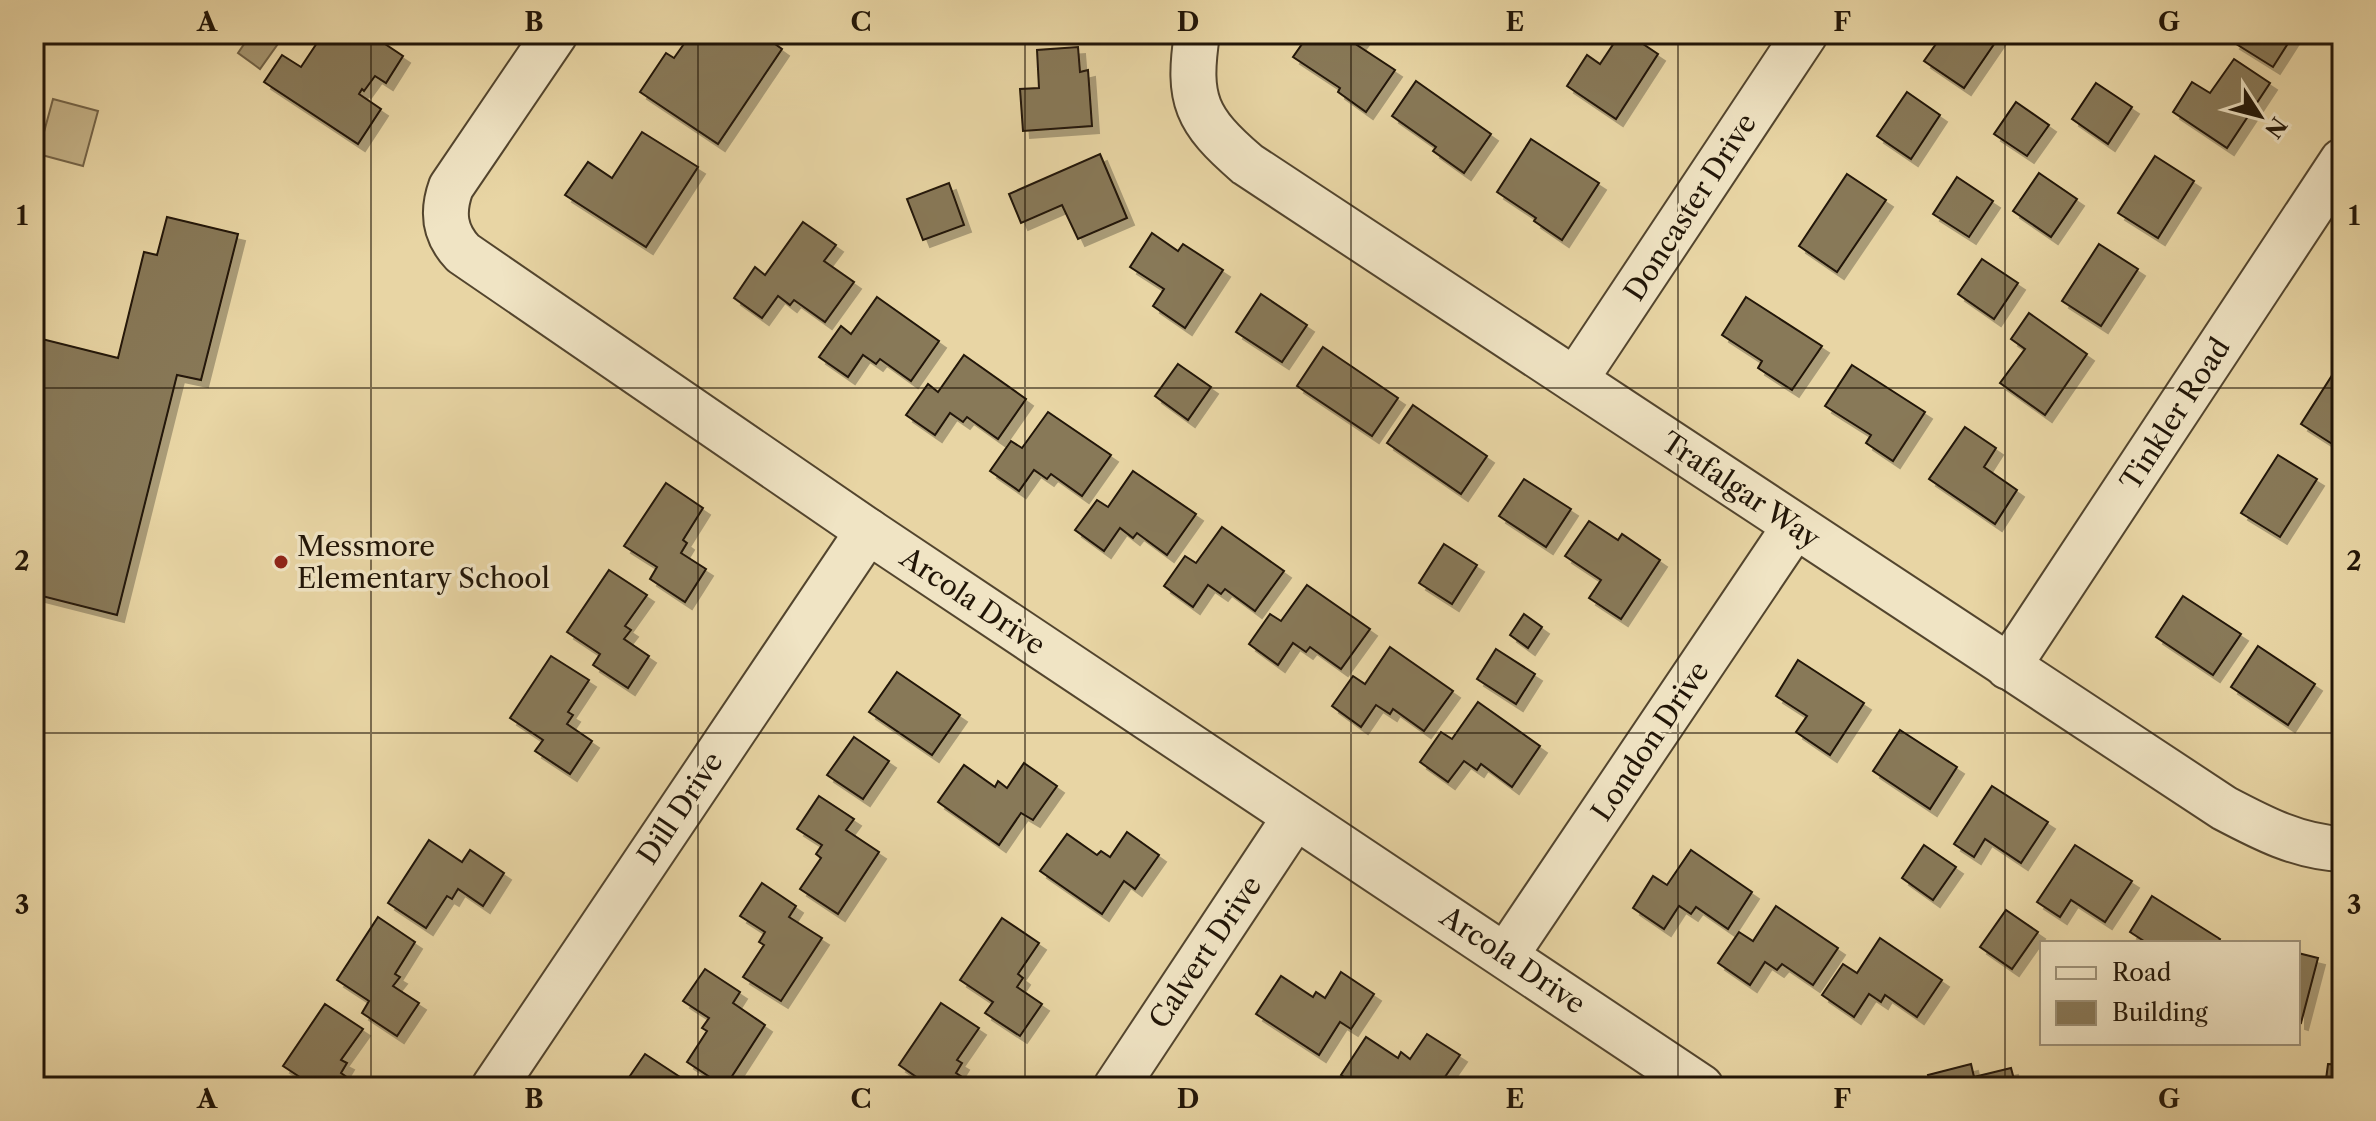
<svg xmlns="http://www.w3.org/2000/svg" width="2376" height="1121" font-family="'Libre Caslon Text',serif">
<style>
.green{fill:#c6b489;stroke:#746448;stroke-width:2}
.water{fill:#a4946f;stroke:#706145;stroke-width:2}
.building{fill:#887959;stroke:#211507;stroke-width:2;filter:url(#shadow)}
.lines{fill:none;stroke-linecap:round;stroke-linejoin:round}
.street-casing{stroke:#53452e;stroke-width:48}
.street{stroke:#f0e4c4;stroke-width:44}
.grid{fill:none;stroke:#211507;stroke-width:2;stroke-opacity:0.55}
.poi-dot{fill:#8f2418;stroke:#f0e4c4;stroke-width:3}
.labels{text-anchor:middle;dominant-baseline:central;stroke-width:7;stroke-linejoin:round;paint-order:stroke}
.street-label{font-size:28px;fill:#211507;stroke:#f0e4c4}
.poi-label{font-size:28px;fill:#211507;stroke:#f0e4c4;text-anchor:start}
.neatline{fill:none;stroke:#211507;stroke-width:3}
.grid-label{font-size:26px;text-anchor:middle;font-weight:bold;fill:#211507}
</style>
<defs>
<filter id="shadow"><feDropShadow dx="7" dy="7" stdDeviation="0" flood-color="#0004"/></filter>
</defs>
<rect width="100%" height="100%" fill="#e8d5a4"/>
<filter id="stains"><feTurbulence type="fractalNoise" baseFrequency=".0025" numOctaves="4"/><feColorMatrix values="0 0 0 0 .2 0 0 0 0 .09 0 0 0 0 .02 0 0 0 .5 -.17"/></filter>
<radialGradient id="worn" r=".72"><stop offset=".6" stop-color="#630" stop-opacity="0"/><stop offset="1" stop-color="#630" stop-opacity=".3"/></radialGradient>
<path class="green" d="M 53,99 L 98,111 L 83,166 L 38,154 Z"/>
<path class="water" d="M 251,34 L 285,34 L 260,69 L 238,53 Z"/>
<g class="building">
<path d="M 323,34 L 370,34 L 403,56 L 386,83 L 375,76 L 364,91 L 362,89 L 359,94 L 381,109 L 358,144 L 264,82 L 282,55 L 301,67 Z"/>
<path d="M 691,34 L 761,34 L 782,49 L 718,144 L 640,92 L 666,53 L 674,58 Z"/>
<path d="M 1309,34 L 1365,34 L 1357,45 L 1395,70 L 1366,112 L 1338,92 L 1340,88 L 1293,57 Z"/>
<path d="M 1620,34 L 1628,34 L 1658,54 L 1616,119 L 1567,86 L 1587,55 L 1600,64 Z"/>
<path d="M 1943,34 L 2001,34 L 1964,88 L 1924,61 Z"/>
<path d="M 2239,34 L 2294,34 L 2273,67 L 2233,42 Z"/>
<path d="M 1078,47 L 1080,72 L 1088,70 L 1092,126 L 1023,131 L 1020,89 L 1039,88 L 1037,50 Z"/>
<path d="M 2234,59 L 2270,83 L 2227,148 L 2173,112 L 2192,82 L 2210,93 Z"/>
<path d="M 1416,81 L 1491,134 L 1464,173 L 1433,151 L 1436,147 L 1392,116 Z"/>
<path d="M 2096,83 L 2132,107 L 2108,144 L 2072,119 Z"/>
<path d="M 1907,92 L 1940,115 L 1911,159 L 1877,136 Z"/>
<path d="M 2016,102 L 2049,125 L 2027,156 L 1994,134 Z"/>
<path d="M 642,132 L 698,167 L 646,247 L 565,195 L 588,162 L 612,178 Z"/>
<path d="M 1531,139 L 1599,183 L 1562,240 L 1534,221 L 1536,218 L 1497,192 Z"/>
<path d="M 1100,154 L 1127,218 L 1078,239 L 1062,205 L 1021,223 L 1009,194 Z"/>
<path d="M 2155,156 L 2194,181 L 2158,238 L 2118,213 Z"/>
<path d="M 2039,173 L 2077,199 L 2051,237 L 2013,211 Z"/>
<path d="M 1847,174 L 1886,200 L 1837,272 L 1799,246 Z"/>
<path d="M 1957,177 L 1993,201 L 1969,237 L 1933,214 Z"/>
<path d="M 949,183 L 964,225 L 923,240 L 907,199 Z"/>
<path d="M 167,217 L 238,234 L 201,380 L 177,375 L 117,615 L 34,594 L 34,337 L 118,358 L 144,252 L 157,255 Z"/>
<path d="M 803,222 L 836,245 L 824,261 L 854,282 L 825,322 L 794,300 L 790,305 L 778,296 L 762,318 L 734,298 L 755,267 L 765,275 Z"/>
<path d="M 1152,233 L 1178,251 L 1183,244 L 1223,270 L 1185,328 L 1153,306 L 1164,289 L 1130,267 Z"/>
<path d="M 2099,244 L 2138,269 L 2101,326 L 2062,301 Z"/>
<path d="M 1982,259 L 2018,283 L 1994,319 L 1958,294 Z"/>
<path d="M 1261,294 L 1307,325 L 1282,362 L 1236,332 Z"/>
<path d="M 877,297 L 939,341 L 911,381 L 880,359 L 876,364 L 863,355 L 848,377 L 819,357 L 841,326 L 851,334 Z"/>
<path d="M 1746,297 L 1822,346 L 1792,390 L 1758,368 L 1762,361 L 1722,335 Z"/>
<path d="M 2029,313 L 2087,354 L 2045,415 L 2000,383 L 2025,349 L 2011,339 Z"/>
<path d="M 1323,347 L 1398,398 L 1372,436 L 1297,386 Z"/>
<path d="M 964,355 L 1026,399 L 998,439 L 967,417 L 963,422 L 950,413 L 935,435 L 906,415 L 928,384 L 938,392 Z"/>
<path d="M 1178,364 L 1211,387 L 1188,420 L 1155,396 Z"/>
<path d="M 1852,365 L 1925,412 L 1893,461 L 1866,443 L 1871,435 L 1825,406 Z"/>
<path d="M 2338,366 L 2342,369 L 2342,446 L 2340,449 L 2301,424 Z"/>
<path d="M 1413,405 L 1487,456 L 1461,494 L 1387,443 Z"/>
<path d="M 1048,412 L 1111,455 L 1082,496 L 1051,474 L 1047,479 L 1034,470 L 1019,491 L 990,471 L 1011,441 L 1022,448 Z"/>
<path d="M 1965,427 L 1996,448 L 1984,467 L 2017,490 L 1995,524 L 1929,479 Z"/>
<path d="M 2278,455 L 2317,479 L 2280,537 L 2241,513 Z"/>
<path d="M 1133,471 L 1196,514 L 1167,555 L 1137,533 L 1133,538 L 1120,528 L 1104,551 L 1075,530 L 1097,500 L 1108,507 Z"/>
<path d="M 1524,479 L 1571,509 L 1546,547 L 1499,516 Z"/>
<path d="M 666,483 L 703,508 L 683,540 L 687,543 L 681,553 L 706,569 L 685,602 L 650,579 L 657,567 L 624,546 Z"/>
<path d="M 1589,521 L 1618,540 L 1622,534 L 1660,560 L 1621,619 L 1589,598 L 1601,580 L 1565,556 Z"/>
<path d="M 1222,527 L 1284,571 L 1255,611 L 1225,589 L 1221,594 L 1208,585 L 1193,607 L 1164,586 L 1185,556 L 1196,563 Z"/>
<path d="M 1444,544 L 1477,565 L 1452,604 L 1419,583 Z"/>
<path d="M 609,570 L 647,595 L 625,626 L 631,630 L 624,639 L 649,656 L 628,688 L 593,665 L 600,654 L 567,632 Z"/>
<path d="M 1307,585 L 1370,629 L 1341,669 L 1310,647 L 1306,652 L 1293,643 L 1278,665 L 1249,644 L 1270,614 L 1281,621 Z"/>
<path d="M 2183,596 L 2241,634 L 2213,675 L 2156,637 Z"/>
<path d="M 1524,614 L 1542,627 L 1528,648 L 1510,635 Z"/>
<path d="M 2258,646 L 2315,684 L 2288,725 L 2231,687 Z"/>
<path d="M 1390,647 L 1453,691 L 1424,731 L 1393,709 L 1390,714 L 1376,705 L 1361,727 L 1332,706 L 1353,676 L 1365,684 Z"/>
<path d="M 1496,649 L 1535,674 L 1516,704 L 1477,679 Z"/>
<path d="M 551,656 L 589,680 L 568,712 L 573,715 L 567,724 L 592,741 L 570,774 L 535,751 L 543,740 L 510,718 Z"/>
<path d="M 1798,660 L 1864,703 L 1830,755 L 1796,732 L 1807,716 L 1776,696 Z"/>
<path d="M 897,672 L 960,715 L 932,755 L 869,712 Z"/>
<path d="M 1478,702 L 1540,746 L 1512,787 L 1481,764 L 1477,770 L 1464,761 L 1448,782 L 1420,762 L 1441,732 L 1452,739 Z"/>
<path d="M 1900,730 L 1957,767 L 1930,809 L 1873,771 Z"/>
<path d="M 854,737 L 889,761 L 863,799 L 827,775 Z"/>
<path d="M 1024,763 L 1057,786 L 1033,820 L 1021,813 L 999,845 L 938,802 L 964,765 L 995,787 L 998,781 L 1007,788 Z"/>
<path d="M 1992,786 L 2048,822 L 2021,863 L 1985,839 L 1974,857 L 1954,844 Z"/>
<path d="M 819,796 L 854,819 L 846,830 L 879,852 L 838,914 L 800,889 L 821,858 L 816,854 L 822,845 L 797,829 Z"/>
<path d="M 1127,832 L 1159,855 L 1135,889 L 1124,881 L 1102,914 L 1040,871 L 1067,834 L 1097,855 L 1101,851 L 1110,857 Z"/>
<path d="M 429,840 L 462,862 L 470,850 L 504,873 L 483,906 L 458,889 L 452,899 L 447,896 L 426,928 L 388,903 Z"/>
<path d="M 1924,845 L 1956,867 L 1933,900 L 1902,878 Z"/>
<path d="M 2075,845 L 2132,881 L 2105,922 L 2071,900 L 2060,917 L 2037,902 Z"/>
<path d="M 1691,850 L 1752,892 L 1728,929 L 1696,907 L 1691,914 L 1679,906 L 1664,929 L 1633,908 L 1653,876 L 1667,885 Z"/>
<path d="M 762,883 L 796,906 L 789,917 L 822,938 L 781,1001 L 743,977 L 764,945 L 759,942 L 765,932 L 740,916 Z"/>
<path d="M 2152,896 L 2220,939 L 2218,943 L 2147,943 L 2130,932 Z"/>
<path d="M 1776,906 L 1838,948 L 1813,985 L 1782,964 L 1777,970 L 1765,962 L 1750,985 L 1718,963 L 1739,932 L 1753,941 Z"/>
<path d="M 2006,910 L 2038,932 L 2012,969 L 1980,947 Z"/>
<path d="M 378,917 L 415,942 L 395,974 L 400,977 L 393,986 L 419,1003 L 397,1036 L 362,1013 L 369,1001 L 337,980 Z"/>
<path d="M 1002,918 L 1039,943 L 1018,974 L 1023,978 L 1017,987 L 1042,1004 L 1020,1036 L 985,1013 L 993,1002 L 960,980 Z"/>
<path d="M 1880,938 L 1942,980 L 1917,1017 L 1885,995 L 1881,1002 L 1869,994 L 1854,1017 L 1822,995 L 1843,964 L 1857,973 Z"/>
<path d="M 2298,953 L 2318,958 L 2301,1023 L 2298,1022 Z"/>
<path d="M 705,969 L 740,992 L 733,1003 L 765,1025 L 725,1087 L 687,1062 L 707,1031 L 702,1028 L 709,1018 L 683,1001 Z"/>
<path d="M 1341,972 L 1374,994 L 1351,1029 L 1340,1022 L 1319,1055 L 1256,1014 L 1281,976 L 1313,997 L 1316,992 L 1325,998 Z"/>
<path d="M 941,1003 L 979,1028 L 957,1060 L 962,1063 L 956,1073 L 978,1087 L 931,1087 L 899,1065 Z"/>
<path d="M 325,1004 L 363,1029 L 341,1060 L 347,1063 L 341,1073 L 361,1087 L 315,1087 L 283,1066 Z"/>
<path d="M 1427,1034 L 1460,1055 L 1438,1087 L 1432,1087 L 1425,1083 L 1422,1087 L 1359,1087 L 1341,1075 L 1366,1037 L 1398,1058 L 1401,1052 L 1410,1059 Z"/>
<path d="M 645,1054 L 680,1077 L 673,1087 L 623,1086 Z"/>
<path d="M 1971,1064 L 1974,1077 L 2011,1068 L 2016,1087 L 1931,1087 L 1928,1075 Z"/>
<path d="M 2328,1064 L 2342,1065 L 2342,1087 L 2325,1087 Z"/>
</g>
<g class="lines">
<g class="street-casing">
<g id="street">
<path d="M 555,34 L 451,187 C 442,212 444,233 463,253 L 868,531 L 1701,1087"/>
<path d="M 1197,34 C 1187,100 1196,120 1247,164 L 2224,808 C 2262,828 2298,847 2342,849"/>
<path d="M 1575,380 L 1805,34"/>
<path d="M 2008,667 L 2342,161"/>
<path d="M 1506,955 L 1795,526"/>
<path d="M 494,1087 L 868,531"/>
<path d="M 1116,1087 L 1295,817"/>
</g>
</g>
<use href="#street" class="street"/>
</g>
<path class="grid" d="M 371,34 L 371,1087M 698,34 L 698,1087M 1025,34 L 1025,1087M 1351,34 L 1351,1087M 1678,34 L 1678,1087M 2005,34 L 2005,1087M 34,388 L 2342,388M 34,733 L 2342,733"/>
<circle class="poi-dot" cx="281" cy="562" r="8"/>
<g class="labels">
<g class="street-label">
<text transform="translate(1690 207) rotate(-57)">Doncaster Drive</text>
<text transform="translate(2175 414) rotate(-57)">Tinkler Road</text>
<text transform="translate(1741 490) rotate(34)">Trafalgar Way</text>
<text transform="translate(973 601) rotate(34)">Arcola Drive</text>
<text transform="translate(1650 741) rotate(-56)">London Drive</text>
<text transform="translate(680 808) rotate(-56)">Dill Drive</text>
<text transform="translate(1205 952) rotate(-56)">Calvert Drive</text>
<text transform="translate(1513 960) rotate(34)">Arcola Drive</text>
</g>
<g class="poi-label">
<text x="297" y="546">Messmore<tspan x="297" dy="32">Elementary School</tspan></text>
</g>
</g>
<rect width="2376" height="1121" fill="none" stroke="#e8d5a4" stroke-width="88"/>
<rect x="2040" y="941" width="260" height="104" fill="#f0e4c4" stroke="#9d9178" stroke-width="2"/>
<rect x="2056" y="967" width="40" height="12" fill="#f0e4c4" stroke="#9d9178" stroke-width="2"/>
<text x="2112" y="981" font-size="24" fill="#211507">Road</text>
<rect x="2056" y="1001" width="40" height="24" fill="#887959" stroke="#9d9178" stroke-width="2"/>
<text x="2112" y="1021" font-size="24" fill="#211507">Building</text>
<g transform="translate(2260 116) rotate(126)" stroke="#f0e4c4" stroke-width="6" paint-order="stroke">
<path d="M0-6L14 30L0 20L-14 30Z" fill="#211507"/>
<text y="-12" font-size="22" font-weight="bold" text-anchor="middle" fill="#211507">N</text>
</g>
<rect x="44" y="44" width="2288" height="1033" class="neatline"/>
<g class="grid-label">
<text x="207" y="31">A</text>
<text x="534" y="31">B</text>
<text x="861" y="31">C</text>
<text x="1188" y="31">D</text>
<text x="1515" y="31">E</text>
<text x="1842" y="31">F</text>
<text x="2169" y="31">G</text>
<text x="22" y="225">1</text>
<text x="2354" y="225">1</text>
<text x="22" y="570">2</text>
<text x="2354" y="570">2</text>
<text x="22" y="914">3</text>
<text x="2354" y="914">3</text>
<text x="207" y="1108">A</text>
<text x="534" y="1108">B</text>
<text x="861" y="1108">C</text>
<text x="1188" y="1108">D</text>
<text x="1515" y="1108">E</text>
<text x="1842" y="1108">F</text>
<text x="2169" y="1108">G</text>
</g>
<rect width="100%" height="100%" filter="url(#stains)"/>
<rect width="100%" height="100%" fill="url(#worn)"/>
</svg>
